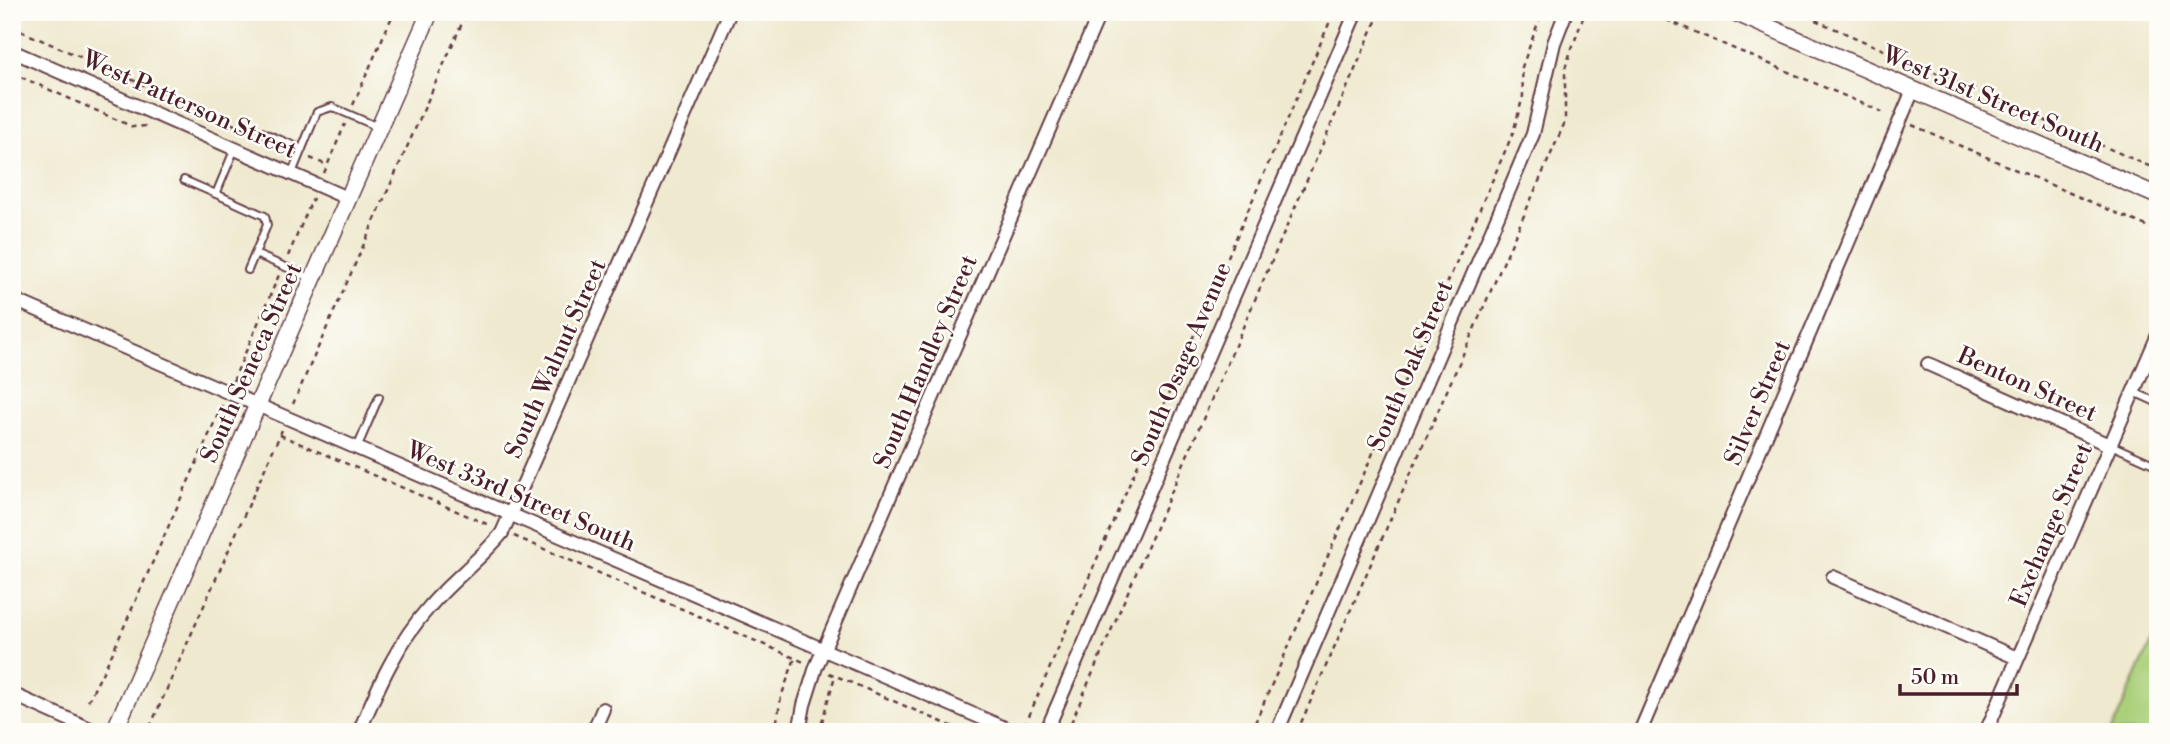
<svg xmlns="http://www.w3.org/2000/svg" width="2170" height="744" font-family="'Libre Bodoni',serif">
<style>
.green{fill:#aad07a;stroke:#7a7852;stroke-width:2}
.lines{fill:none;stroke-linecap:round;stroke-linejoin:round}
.service-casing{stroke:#633d44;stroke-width:10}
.minor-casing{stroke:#633d44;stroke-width:16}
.tertiary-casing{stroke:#633d44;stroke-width:19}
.path{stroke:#633d44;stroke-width:2.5;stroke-dasharray:5 5;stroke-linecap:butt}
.service{stroke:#fff;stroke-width:6}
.minor{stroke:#fff;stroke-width:12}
.tertiary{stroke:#fff;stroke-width:16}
.labels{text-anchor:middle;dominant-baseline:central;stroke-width:5;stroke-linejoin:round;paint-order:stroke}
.street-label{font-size:24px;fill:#4a1f2b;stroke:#fdfcf7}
</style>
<rect width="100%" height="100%" fill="#fdfcf7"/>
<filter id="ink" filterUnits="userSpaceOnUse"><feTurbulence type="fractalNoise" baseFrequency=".0143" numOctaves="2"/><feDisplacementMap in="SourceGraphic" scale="14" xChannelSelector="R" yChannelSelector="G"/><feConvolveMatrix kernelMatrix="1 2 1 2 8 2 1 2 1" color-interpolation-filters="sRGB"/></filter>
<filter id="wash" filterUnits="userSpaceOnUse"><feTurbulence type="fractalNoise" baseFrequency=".00686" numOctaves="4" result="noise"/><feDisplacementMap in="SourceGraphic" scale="28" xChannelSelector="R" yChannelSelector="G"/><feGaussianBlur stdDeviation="1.57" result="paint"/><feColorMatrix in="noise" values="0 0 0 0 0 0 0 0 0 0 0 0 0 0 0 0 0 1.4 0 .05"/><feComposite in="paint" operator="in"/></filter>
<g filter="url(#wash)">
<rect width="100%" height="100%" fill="#efe9cf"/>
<path class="green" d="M 2158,627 L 2158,732 L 2111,732 Z"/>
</g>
<g filter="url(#ink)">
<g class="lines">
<g class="service-casing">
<g id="service">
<path d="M 262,132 L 302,149"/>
<path d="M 235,148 L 216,194 L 265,216 L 267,225 L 248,270"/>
<path d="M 292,173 L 317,112 L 332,107 L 378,127"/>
<path d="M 184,180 L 216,194"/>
<path d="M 255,254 L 311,278"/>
<path d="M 2134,392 L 2158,403"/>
<path d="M 2111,445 L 2158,466"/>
<path d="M 357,448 L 379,397"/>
</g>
</g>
<g class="minor-casing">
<g id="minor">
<path d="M 12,51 L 349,199"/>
<path d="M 12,299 L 1014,732"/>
<path d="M 1928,364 L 2109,445"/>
<path d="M 1833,577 L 2017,658"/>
<path d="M 12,694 L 97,732"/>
<path d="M 359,732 C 378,687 397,643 430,606 C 452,580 480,560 502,533 L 730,12"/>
<path d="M 593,732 L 603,709"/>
<path d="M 799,732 L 804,705 L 816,667 L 1100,12"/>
<path d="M 1046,732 L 1356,12"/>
<path d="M 1277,732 L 1533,134 L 1554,43 L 1566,12"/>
<path d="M 1640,732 L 1913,90"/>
<path d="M 1986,732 L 2158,335"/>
</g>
</g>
<g class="tertiary-casing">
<g id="tertiary">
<path d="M 1734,12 L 2158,196"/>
<path d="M 114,732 L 430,12"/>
</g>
</g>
<g class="path">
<path d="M 1648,12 L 1887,114"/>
<path d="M 1797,12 L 2158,170"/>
<path d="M 12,27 L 253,133"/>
<path d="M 12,73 L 133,127 L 147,126"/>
<path d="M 353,105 L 394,12"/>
<path d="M 1912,125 L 2158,231"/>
<path d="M 310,158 L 327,165"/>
<path d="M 324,173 L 345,124"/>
<path d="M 288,256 L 313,198"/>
<path d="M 233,381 L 279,275"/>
<path d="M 293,404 L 467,12"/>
<path d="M 280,435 L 489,525"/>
<path d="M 514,536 L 804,662"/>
<path d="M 829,673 L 965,732"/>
<path d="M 88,701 L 112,654 L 223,403"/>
<path d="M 1025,725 L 1334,12"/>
<path d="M 150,727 L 282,430"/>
<path d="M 775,732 L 781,697 L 795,658"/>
<path d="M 819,732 L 835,676"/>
<path d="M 1067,732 L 1380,12"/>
<path d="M 1251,732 L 1513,133 L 1523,96 L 1522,67 L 1542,12"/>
<path d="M 1297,732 L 1565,122 L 1565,68 L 1585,12"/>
</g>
<use href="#service" class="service"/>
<use href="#minor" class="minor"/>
<use href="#tertiary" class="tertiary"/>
</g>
</g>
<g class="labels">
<g class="street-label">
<text transform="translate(1993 100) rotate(23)">West 31st Street South</text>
<text transform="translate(189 105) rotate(24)">West Patterson Street</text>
<text transform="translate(556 359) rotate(-66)">South Walnut Street</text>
<text transform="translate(926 362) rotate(-67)">South Handley Street</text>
<text transform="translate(252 363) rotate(-66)">South Seneca Street</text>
<text transform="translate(1182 364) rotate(-67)">South Osage Avenue</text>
<text transform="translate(1411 366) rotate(-67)">South Oak Street</text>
<text transform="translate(2027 385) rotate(24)">Benton Street</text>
<text transform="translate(1758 403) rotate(-67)">Silver Street</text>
<text transform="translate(521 497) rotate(23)">West 33rd Street South</text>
<text transform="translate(2052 525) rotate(-67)">Exchange Street</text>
</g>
</g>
<rect width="2170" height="744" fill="none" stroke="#fdfcf7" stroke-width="42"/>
<path d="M1900 684v10h117v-10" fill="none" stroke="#4a1f2b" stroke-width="3.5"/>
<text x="1911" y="684" font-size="21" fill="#4a1f2b" stroke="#fdfcf7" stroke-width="5" paint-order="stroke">50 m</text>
</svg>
